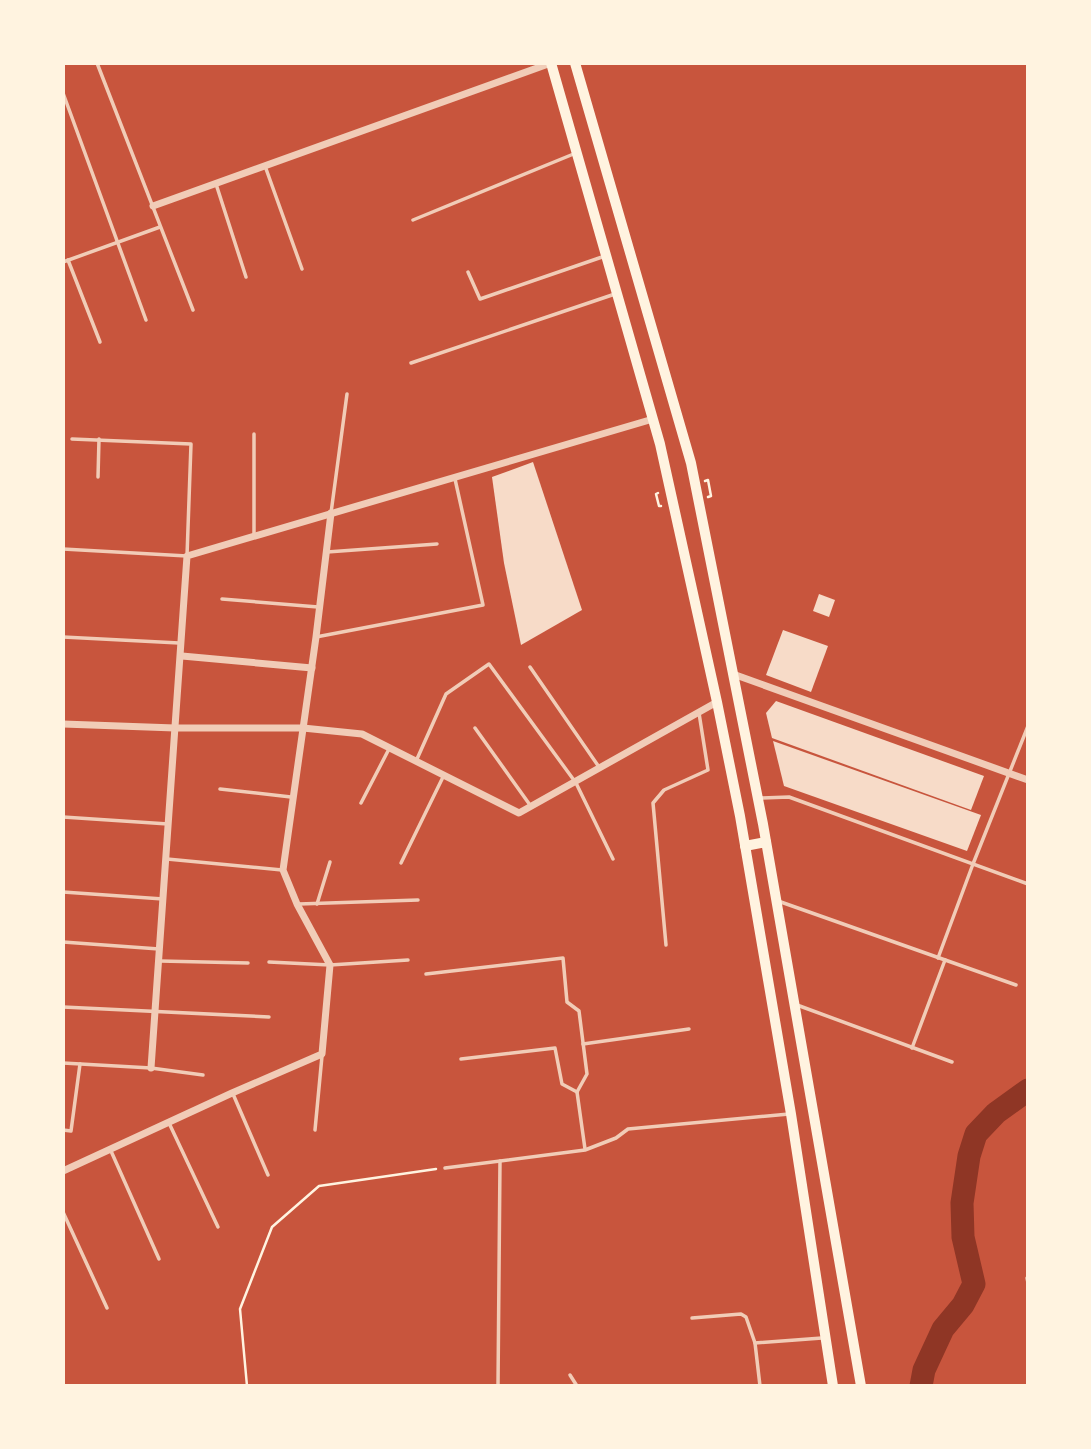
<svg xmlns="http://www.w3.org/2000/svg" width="1091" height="1449" font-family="'Noto Sans',sans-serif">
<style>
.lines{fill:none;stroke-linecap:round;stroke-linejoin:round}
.river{stroke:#8f3625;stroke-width:23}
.building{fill:#f7dbc8}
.path{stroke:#fff3e0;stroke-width:2.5}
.service{stroke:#f1ccb7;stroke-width:3.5}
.minor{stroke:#f1ccb7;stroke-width:7}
.secondary{stroke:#fff3e0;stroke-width:10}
.primary{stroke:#fff3e0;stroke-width:10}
</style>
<rect width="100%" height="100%" fill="#c8553d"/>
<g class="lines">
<path class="river" d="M 921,1386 L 924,1370 L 943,1329 L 963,1305 L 974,1284 L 963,1237 L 962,1203 L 969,1156 L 976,1134 L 996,1113 L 1028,1090"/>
</g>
<g class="building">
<path d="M 533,462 L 582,610 L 521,645 L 504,563 L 492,477 Z"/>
<path d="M 819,594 L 835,600 L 829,617 L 813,611 Z"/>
<path d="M 783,630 L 828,646 L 811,692 L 766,675 Z"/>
<path d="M 776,701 L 984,776 L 971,810 L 772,738 L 766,713 Z"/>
<path d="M 773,741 L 981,815 L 967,851 L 784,786 Z"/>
</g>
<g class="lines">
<g class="path">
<path d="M 705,481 L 708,480 L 711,496 L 708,497"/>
<path d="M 658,493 L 656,494 L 659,506 L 661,506"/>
<path d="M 247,1386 L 240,1309 L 272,1227 L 319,1186 L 436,1169"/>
</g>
<g class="service">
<path d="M 97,63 L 193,310"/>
<path d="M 63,93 L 146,320"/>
<path d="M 265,166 L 302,269"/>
<path d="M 216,184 L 246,277"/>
<path d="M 413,220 L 576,153"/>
<path d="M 68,260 L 100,342"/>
<path d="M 63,262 L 160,227"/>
<path d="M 468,272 L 480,299 L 605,256"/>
<path d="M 411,363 L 615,294"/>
<path d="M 98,477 L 99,439"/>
<path d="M 331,513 L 347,394"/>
<path d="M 254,537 L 254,434"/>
<path d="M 63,549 L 187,556 L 191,444 L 72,439"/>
<path d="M 327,552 L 437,544"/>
<path d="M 222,599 L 318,607"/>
<path d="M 63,637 L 179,643"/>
<path d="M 316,637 L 483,605 L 455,479"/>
<path d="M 530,667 L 599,767"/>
<path d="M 475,728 L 530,805"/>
<path d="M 417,759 L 446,694 L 489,664 L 576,783 L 613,859"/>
<path d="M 220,789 L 291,797"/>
<path d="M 760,798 L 789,797 L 1028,884"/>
<path d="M 361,803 L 389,749"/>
<path d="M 63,817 L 168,824"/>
<path d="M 167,859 L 282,870"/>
<path d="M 401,863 L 444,775"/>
<path d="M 63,892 L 163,899"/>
<path d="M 778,901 L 1016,985"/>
<path d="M 299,904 L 418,900"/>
<path d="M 317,904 L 330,862"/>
<path d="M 63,942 L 159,949"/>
<path d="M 666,945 L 653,803 L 664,790 L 708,770 L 699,713"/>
<path d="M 938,958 L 973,864 L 1028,726"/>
<path d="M 160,961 L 248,963"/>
<path d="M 269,962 L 330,965 L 408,960"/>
<path d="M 426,974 L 563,958 L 567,1002 L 579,1011 L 587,1074 L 577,1092"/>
<path d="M 797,1005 L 952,1062"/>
<path d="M 63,1007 L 269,1017"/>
<path d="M 583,1044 L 689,1029"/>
<path d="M 912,1048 L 945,960"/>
<path d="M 461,1059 L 555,1048 L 562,1084 L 577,1092"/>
<path d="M 63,1063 L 151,1068 L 203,1075"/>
<path d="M 577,1092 L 585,1149"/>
<path d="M 233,1094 L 268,1175"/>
<path d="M 169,1123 L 218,1227"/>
<path d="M 63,1130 L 71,1131 L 80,1064"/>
<path d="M 315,1130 L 322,1056"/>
<path d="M 111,1151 L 159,1259"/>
<path d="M 445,1168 L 585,1150 L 616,1138 L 628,1129 L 789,1114"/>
<path d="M 63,1212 L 107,1308"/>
<path d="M 1027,1278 L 1028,1283"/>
<path d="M 692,1318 L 741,1314 L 746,1317 L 755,1343 L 760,1386"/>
<path d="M 755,1343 L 822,1338"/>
<path d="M 570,1375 L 577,1386"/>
<path d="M 498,1386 L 500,1161"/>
</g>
<g class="minor">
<path d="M 153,206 L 551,63"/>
<path d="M 182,656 L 312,668"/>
<path d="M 733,674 L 1028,780"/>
<path d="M 63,724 L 175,728 L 303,728 L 362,734 L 519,813 L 717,702"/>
<path d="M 151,1068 L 187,556 L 653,419"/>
<path d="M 63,1171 L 232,1093 L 322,1054 L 330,965 L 297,904 L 283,870 L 316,637 L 331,513"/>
</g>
<path class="secondary" d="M 745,846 L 766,842"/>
<g class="primary">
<path d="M 551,63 L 660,444 L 717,702 L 740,816 L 791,1114 L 833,1386"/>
<path d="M 575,63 L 691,463 L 763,824 L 861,1386"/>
</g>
</g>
<rect width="1091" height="1449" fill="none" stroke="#fff3e0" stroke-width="130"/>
</svg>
